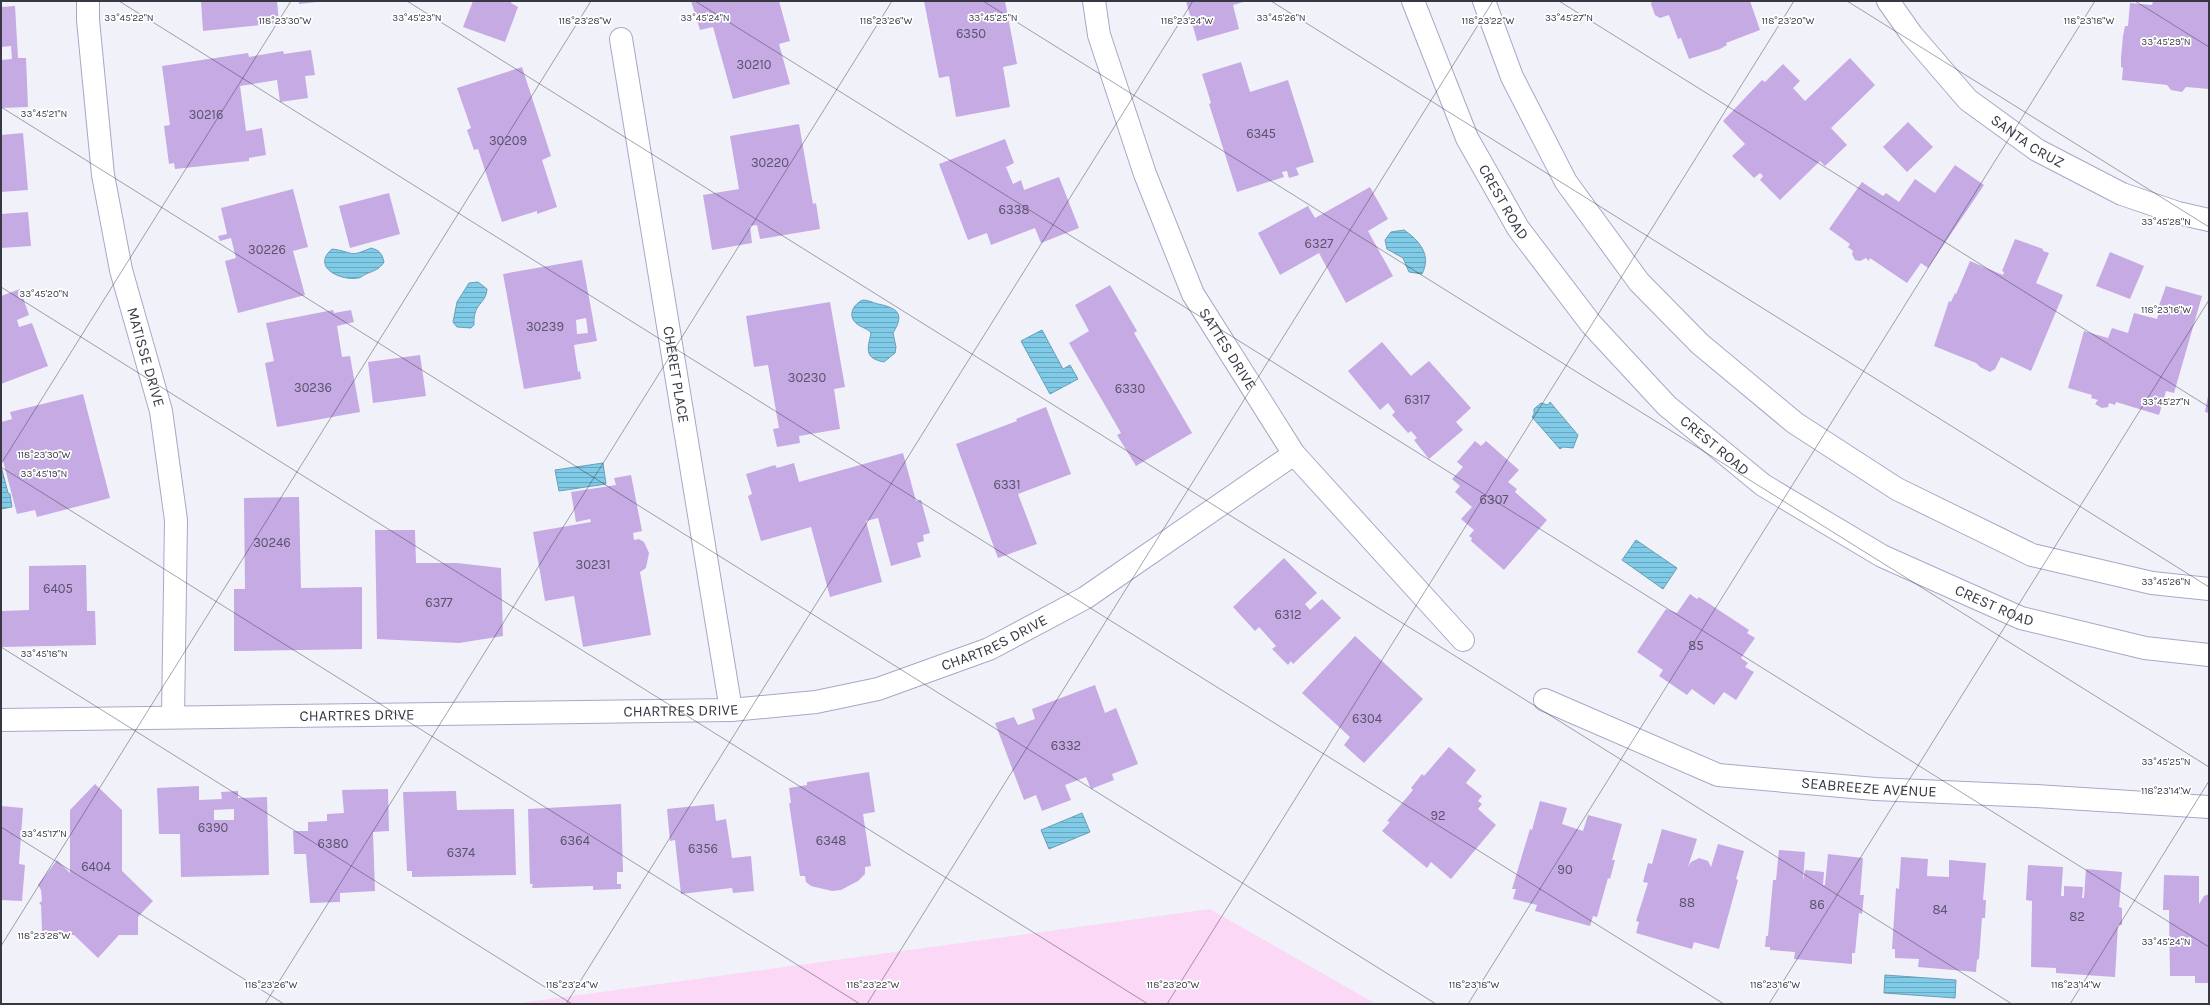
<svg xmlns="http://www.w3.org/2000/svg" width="2210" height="1005" font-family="Karla,sans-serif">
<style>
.green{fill:#fbd8f5}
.water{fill:url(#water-rules);stroke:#6a9fb7}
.building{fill:#c5aae4;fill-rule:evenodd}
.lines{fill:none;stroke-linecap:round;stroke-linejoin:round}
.street-casing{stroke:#a5a9c9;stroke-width:24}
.secondary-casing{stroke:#a5a9c9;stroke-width:24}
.street{stroke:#fff;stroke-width:22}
.secondary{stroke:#fff;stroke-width:22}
.ticks{fill:none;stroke:#363844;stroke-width:1;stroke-opacity:0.45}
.labels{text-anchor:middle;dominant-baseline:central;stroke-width:3.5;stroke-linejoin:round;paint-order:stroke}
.number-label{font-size:13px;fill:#5a546c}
.street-label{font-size:15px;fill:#363844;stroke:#fff}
.ticks-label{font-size:10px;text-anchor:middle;fill:#363844;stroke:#fff;stroke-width:3.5;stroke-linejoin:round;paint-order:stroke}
</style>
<defs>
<pattern id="water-rules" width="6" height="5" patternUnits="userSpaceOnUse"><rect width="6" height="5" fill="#80cbe8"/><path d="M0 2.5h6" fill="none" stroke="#6aa6be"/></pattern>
</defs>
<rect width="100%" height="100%" fill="#f1f2f9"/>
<path class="green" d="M 1210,909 L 1376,1004 L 513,1004 Z"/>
<g class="water">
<path d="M 1404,230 C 1419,240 1432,255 1422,274 L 1409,272 L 1403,258 L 1387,249 L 1385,240 L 1391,232 Z"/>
<path d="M 371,248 C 379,250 382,253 384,262 C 379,270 375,270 366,274 C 363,275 361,278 358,278 C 340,281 311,267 332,249 C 355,252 348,258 371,248 Z"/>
<path d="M 478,282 L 487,289 C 486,305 473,302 474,325 L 471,328 L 457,327 L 453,322 L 457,302 L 469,283 Z"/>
<path d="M 863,300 C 869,300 873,303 878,304 C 898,308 905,314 893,333 L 896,347 L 895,353 L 884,362 C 863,358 868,348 871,333 C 867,328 862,328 857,324 C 847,316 853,304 863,300 Z"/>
<path d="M 1042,330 L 1063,369 L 1070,365 L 1078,379 L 1050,394 L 1021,341 Z"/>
<path d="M 1550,402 L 1578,435 L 1573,448 L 1563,447 L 1560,449 L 1532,417 L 1534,414 L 1534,409 L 1541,403 L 1548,405 Z"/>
<path d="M 603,463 L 606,484 L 559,491 L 555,470 Z"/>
<path d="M 1,466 L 8,493 L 10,494 L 12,507 L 1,509 Z"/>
<path d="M 1636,540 L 1677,568 L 1663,589 L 1622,560 Z"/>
<path d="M 1082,813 L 1090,832 L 1049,849 L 1041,830 Z"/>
<path d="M 1885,975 L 1956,980 L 1955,998 L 1884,993 Z"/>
</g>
<g class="building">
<path d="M 201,1 L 277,1 L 279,23 L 203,31 Z"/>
<path d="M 299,1 L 317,1 L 317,2 L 299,4 Z"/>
<path d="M 473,1 L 512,1 L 511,3 L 518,7 L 505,42 L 463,27 Z"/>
<path d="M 691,1 L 779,1 L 790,41 L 779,44 L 790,84 L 733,99 L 713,27 L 700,30 Z"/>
<path d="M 924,1 L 1005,1 L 1017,64 L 1003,67 L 1010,107 L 956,117 L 949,76 L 939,78 Z"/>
<path d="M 1186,1 L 1247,1 L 1233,5 L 1239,29 L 1197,41 Z"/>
<path d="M 1652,1 L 1750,1 L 1760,30 L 1726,43 L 1727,45 L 1720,49 L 1689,59 L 1681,38 L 1678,39 L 1669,15 L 1660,18 L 1655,15 L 1651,4 Z"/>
<path d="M 2153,1 L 2209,1 L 2209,89 L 2186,87 L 2182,92 L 2171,90 L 2167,85 L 2122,80 L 2123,68 L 2121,67 L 2121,58 L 2123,36 L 2125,26 L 2128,26 L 2130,3 L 2152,5 Z"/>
<path d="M 15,6 L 18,58 L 26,58 L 28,107 L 1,108 L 1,60 L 12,59 L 11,46 L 1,47 L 1,7 Z"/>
<path d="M 311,50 L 315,75 L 305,76 L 308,98 L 280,102 L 277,80 L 240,86 L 246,131 L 262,128 L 266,155 L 249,158 L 249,161 L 175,169 L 174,163 L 169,164 L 164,126 L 170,125 L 162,66 L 248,53 L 249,57 L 283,51 L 284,54 Z"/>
<path d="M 1850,58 L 1875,85 L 1831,128 L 1847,145 L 1825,166 L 1820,161 L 1780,200 L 1760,180 L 1763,176 L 1760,173 L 1754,178 L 1732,156 L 1745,144 L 1723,121 L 1762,80 L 1765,82 L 1783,64 L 1800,81 L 1793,88 L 1805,101 Z"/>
<path d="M 1241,62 L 1250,92 L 1288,80 L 1314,162 L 1296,168 L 1299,175 L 1289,178 L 1287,171 L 1282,172 L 1284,177 L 1237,192 L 1209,104 L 1211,103 L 1202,74 Z"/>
<path d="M 522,67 L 551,156 L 542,160 L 557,207 L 537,214 L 537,211 L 502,222 L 478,149 L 474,150 L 467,130 L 471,128 L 457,88 Z"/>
<path d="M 1908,122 L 1933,147 L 1907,172 L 1883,147 Z"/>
<path d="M 799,124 L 813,204 L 816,203 L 820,229 L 760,239 L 757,225 L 750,226 L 752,243 L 712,250 L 703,195 L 739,189 L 730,136 Z"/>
<path d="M 23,133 L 28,190 L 1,192 L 1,135 Z"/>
<path d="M 1005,139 L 1014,163 L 1006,167 L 1013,184 L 1021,180 L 1024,190 L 1059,177 L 1079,228 L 1041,243 L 1035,228 L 991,245 L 987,233 L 968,240 L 939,164 Z"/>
<path d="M 1955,165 L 1984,185 L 1928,268 L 1921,263 L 1907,283 L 1870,258 L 1869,261 L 1866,258 L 1860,261 L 1855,260 L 1852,254 L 1853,251 L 1848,247 L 1850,244 L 1829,229 L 1862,182 L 1883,196 L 1886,193 L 1899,202 L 1915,179 L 1935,193 Z"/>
<path d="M 1370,187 L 1388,219 L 1368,231 L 1393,276 L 1346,303 L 1319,253 L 1280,275 L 1258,233 L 1308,206 L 1315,218 Z"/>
<path d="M 293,189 L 308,247 L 293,251 L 305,295 L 238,313 L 225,261 L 236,258 L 231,238 L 220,241 L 218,236 L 227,234 L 221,208 Z"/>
<path d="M 389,193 L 400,234 L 350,248 L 339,206 Z"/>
<path d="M 28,212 L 31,246 L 1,248 L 1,214 Z"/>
<path d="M 2015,239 L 2043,249 L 2043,251 L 2049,253 L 2036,283 L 2063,295 L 2031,371 L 2001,357 L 1995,369 L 1990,372 L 1980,367 L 1976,363 L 1934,346 L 1949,301 L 1951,302 L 1955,293 L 1956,294 L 1970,261 L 2003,275 L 2004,272 L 2002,271 Z"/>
<path d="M 2110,252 L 2144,266 L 2130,299 L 2096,286 Z"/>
<path d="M 582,260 L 597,341 L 574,345 L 578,372 L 580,371 L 581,379 L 524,389 L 503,274 ZM 586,318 L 588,333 L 577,334 L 576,320 Z"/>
<path d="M 1110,285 L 1137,331 L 1134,333 L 1192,433 L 1136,466 L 1117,435 L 1121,433 L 1069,343 L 1089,331 L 1075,305 Z"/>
<path d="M 2166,286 L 2202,296 L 2174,393 L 2166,391 L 2159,415 L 2116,402 L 2115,405 L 2109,403 L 2108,407 L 2102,408 L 2095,404 L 2098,400 L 2091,398 L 2092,395 L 2068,388 L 2084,331 L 2108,338 L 2112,328 L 2128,333 L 2134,313 L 2157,319 L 2159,312 L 2157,311 Z"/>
<path d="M 20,289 L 29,315 L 17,320 L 19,327 L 32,323 L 48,366 L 1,384 L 1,296 Z"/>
<path d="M 830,302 L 845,387 L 834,389 L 840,429 L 799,436 L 800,443 L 777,447 L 773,429 L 779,428 L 768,365 L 754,367 L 746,316 Z"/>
<path d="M 333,310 L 334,313 L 351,310 L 354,322 L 337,326 L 342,357 L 350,356 L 360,412 L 277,427 L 265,363 L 274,361 L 266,323 Z"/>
<path d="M 1382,342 L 1411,376 L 1429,361 L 1471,408 L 1456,422 L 1463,430 L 1429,459 L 1414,440 L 1417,438 L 1411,431 L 1408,433 L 1392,415 L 1395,412 L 1388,403 L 1380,410 L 1348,371 Z"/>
<path d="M 420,355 L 426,396 L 373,403 L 368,362 Z"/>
<path d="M 83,394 L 110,498 L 37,517 L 35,510 L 17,514 L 3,461 L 1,459 L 1,422 L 12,419 L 10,412 Z"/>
<path d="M 2208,396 L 2209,396 L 2209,413 L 2205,412 Z"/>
<path d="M 1046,407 L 1071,474 L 1018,494 L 1037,544 L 998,558 L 956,444 L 1017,421 L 1016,419 Z"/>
<path d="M 1475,441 L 1481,446 L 1486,441 L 1519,470 L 1508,482 L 1517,489 L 1515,492 L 1547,520 L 1504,570 L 1471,541 L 1472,538 L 1469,536 L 1474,530 L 1461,519 L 1472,507 L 1455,492 L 1460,486 L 1452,479 L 1463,467 L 1457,462 Z"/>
<path d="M 903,453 L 916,501 L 921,500 L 930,533 L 923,535 L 924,541 L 917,543 L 921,557 L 891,566 L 878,518 L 866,521 L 882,582 L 830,597 L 811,527 L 761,541 L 748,496 L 752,494 L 746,474 L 775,465 L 777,468 L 794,463 L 799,482 Z"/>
<path d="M 631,475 L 642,531 L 633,533 L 634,540 L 639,539 L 644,542 L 649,553 L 646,568 L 640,572 L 651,635 L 583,647 L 574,596 L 545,601 L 533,532 L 591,522 L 590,519 L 576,522 L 571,492 L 616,485 L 614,478 Z"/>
<path d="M 299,497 L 301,588 L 362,587 L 362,649 L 234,651 L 234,589 L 245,589 L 244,498 Z"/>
<path d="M 375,530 L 415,530 L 416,563 L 457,563 L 501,568 L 503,636 L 459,643 L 377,639 Z"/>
<path d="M 1284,558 L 1317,593 L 1305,604 L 1310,610 L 1322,599 L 1341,618 L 1293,664 L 1291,661 L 1288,665 L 1272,649 L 1276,646 L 1259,627 L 1255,631 L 1233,607 Z"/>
<path d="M 86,565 L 87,611 L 95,611 L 96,645 L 1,647 L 1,611 L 29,610 L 29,566 Z"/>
<path d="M 1690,594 L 1697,599 L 1699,597 L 1749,630 L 1747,633 L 1755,638 L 1741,658 L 1748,663 L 1745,667 L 1754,672 L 1736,700 L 1724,692 L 1714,705 L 1692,689 L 1687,695 L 1659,676 L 1663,670 L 1637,652 L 1666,609 L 1677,613 Z"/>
<path d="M 1355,636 L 1423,699 L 1364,763 L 1344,745 L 1350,737 L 1302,693 Z"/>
<path d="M 1095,685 L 1105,713 L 1116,708 L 1138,764 L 1112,774 L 1114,780 L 1091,789 L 1086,777 L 1065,785 L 1071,800 L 1042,811 L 1036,795 L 1024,800 L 995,723 L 1014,717 L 1018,725 L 1035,719 L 1032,709 Z"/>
<path d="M 1449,747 L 1476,770 L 1466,783 L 1482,796 L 1478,801 L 1482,804 L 1478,809 L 1496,825 L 1451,879 L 1431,862 L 1427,868 L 1382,831 L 1390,822 L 1387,821 L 1413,790 L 1411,788 L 1422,774 L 1424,776 Z"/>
<path d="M 869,772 L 875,812 L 863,814 L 871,866 L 865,867 L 865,874 L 858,881 L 841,890 L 832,891 L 811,886 L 806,882 L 805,876 L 800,876 L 789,803 L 791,803 L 789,788 L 807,785 L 807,782 Z"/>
<path d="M 95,784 L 122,810 L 122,871 L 153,901 L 138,917 L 138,935 L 119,935 L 98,958 L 74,935 L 56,935 L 56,931 L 42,931 L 41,905 L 39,903 L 42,901 L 41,890 L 38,885 L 57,860 L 70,873 L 70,810 Z"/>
<path d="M 199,786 L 199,800 L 222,799 L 221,792 L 238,791 L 238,798 L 267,797 L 269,875 L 181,877 L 180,834 L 159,834 L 157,788 ZM 234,809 L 234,820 L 214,820 L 214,810 Z"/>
<path d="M 388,789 L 389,831 L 373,832 L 375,891 L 340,893 L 340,902 L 310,903 L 306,854 L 294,854 L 293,831 L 308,831 L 308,822 L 327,821 L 327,814 L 344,813 L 342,790 Z"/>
<path d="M 456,791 L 457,810 L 514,809 L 516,875 L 412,877 L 412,871 L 407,871 L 403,792 Z"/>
<path d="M 1540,801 L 1567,808 L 1562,824 L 1583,831 L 1588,815 L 1622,824 L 1612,860 L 1615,860 L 1610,879 L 1608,878 L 1597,917 L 1593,916 L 1590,926 L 1535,911 L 1537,905 L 1513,899 L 1516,889 L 1512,889 L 1530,829 L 1532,830 Z"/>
<path d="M 621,804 L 623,872 L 617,872 L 617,884 L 621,884 L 621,889 L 593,890 L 593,886 L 532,888 L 533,884 L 530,884 L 528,809 Z"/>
<path d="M 714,804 L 716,821 L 726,819 L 732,858 L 751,856 L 754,891 L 733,893 L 732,888 L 681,894 L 675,840 L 670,841 L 667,809 Z"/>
<path d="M 1,806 L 23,808 L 19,864 L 25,865 L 22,901 L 1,900 Z"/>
<path d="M 1662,829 L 1697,839 L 1688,867 L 1691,862 L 1699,858 L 1708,861 L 1711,867 L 1718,844 L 1744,851 L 1736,879 L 1738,880 L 1719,949 L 1694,942 L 1692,949 L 1636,933 L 1639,922 L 1636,921 L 1648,883 L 1643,882 L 1648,863 L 1652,864 Z"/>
<path d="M 1779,850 L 1805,852 L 1803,882 L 1805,870 L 1824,872 L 1823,885 L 1825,885 L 1828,854 L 1863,858 L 1860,895 L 1864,895 L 1862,914 L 1859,913 L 1855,953 L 1852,953 L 1852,964 L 1794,959 L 1795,952 L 1770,950 L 1770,947 L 1765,947 L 1766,936 L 1768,936 L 1773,880 L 1776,880 Z"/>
<path d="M 1901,857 L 1928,859 L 1927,876 L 1949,877 L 1949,860 L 1986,863 L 1983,900 L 1986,900 L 1985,918 L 1982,918 L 1979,959 L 1977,960 L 1976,972 L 1918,967 L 1919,959 L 1895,958 L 1895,949 L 1892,949 L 1896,888 L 1899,889 Z"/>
<path d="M 2028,865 L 2063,867 L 2061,896 L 2064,896 L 2064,886 L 2083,887 L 2082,898 L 2084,898 L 2086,869 L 2122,872 L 2119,907 L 2122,908 L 2122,925 L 2118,925 L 2115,977 L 2056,973 L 2056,968 L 2031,967 L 2032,901 L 2026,900 Z"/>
<path d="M 2164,875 L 2199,876 L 2199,904 L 2204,896 L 2209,894 L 2209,983 L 2195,983 L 2195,976 L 2170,976 L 2169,910 L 2163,910 Z"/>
</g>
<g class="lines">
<g class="street-casing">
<g id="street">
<path id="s1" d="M 88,1 L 88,20 L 103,175 L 121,270 L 161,411 L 176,520 L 173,716"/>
<path id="s2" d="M 1094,1 L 1099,35 L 1145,174 L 1193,294 L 1294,454 L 1463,640"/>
<path id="s3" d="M 1888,1 L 1912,35 L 1968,100 L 2037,150 L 2122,194 L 2178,213 L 2209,220"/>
<path id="s4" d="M 621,39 L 731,710"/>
<path id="s5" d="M 1545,700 L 1718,775 L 1875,789 L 2036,796 L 2209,807"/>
<path id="s6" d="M 1,720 L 731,710 L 816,702 L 878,689 L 989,649 L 1085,598 L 1294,454"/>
</g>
</g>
<g class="secondary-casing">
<g id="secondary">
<path id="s7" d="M 1413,1 L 1467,138 L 1518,228 L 1591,324 L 1667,406 L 1763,485 L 1882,556 L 2021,618 L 2145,648 L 2209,655"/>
<path d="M 1484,1 L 1512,77 L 1566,182 L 1639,282 L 1700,344 L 1795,423 L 1897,489 L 2032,555 L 2152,583 L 2209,589"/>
</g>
</g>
<use href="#street" class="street"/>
<use href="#secondary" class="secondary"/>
</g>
<path class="ticks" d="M 119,1 L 1724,1004M 407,1 L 2012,1004M 695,1 L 2209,947M 983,1 L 2209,767M 1271,1 L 2209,587M 1559,1 L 2209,407M 1847,1 L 2209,227M 2135,1 L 2209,47M 1,107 L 1436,1004M 1,287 L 1148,1004M 1,464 L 291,1M 1,467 L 860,1004M 1,647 L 572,1004M 1,827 L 284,1004M 1,946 L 591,1M 265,1004 L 892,1M 566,1004 L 1193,1M 867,1004 L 1493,1M 1167,1004 L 1794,1M 1468,1004 L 2095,1M 1769,1004 L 2209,300M 2070,1004 L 2209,781"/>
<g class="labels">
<g class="number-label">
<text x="971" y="33">6350</text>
<text x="754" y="64">30210</text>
<text x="206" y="114">30216</text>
<text x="1261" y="133">6345</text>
<text x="508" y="140">30209</text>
<text x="770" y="162">30220</text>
<text x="1014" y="209">6338</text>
<text x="1319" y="243">6327</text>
<text x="267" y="249">30226</text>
<text x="545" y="326">30239</text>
<text x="807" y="377">30230</text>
<text x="313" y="387">30236</text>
<text x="1130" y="388">6330</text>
<text x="1417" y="399">6317</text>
<text x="1007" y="484">6331</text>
<text x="1494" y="499">6307</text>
<text x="272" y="542">30246</text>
<text x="593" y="564">30231</text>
<text x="58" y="588">6405</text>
<text x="439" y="602">6377</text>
<text x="1288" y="614">6312</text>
<text x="1696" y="645">85</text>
<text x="1367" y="718">6304</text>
<text x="1066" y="745">6332</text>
<text x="1438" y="815">92</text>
<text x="213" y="827">6390</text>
<text x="575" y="840">6364</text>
<text x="831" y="840">6348</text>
<text x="333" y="843">6380</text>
<text x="703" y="848">6356</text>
<text x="461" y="852">6374</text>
<text x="96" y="866">6404</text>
<text x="1565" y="869">90</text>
<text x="1687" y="902">88</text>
<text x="1817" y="904">86</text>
<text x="1940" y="909">84</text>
<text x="2077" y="916">82</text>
</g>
<g class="street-label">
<text stroke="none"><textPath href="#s3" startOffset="200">SANTA CRUZ</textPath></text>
<text stroke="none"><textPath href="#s7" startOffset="221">CREST ROAD</textPath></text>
<text stroke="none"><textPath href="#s2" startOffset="375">SATTES DRIVE</textPath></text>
<text stroke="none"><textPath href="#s1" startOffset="362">MATISSE DRIVE</textPath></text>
<text stroke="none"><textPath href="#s4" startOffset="340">CHERET PLACE</textPath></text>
<text stroke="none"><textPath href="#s7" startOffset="545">CREST ROAD</textPath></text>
<text stroke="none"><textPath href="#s7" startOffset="869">CREST ROAD</textPath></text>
<text stroke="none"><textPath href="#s6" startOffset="1004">CHARTRES DRIVE</textPath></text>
<text stroke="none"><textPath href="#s6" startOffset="680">CHARTRES DRIVE</textPath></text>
<text stroke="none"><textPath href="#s6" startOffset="356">CHARTRES DRIVE</textPath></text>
<text stroke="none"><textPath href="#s5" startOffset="340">SEABREEZE AVENUE</textPath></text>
</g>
</g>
<g class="ticks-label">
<text x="129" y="21">33°45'22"N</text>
<text x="417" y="21">33°45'23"N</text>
<text x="705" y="21">33°45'24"N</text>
<text x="993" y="21">33°45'25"N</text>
<text x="1281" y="21">33°45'26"N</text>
<text x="1569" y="21">33°45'27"N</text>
<text x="585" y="24">118°23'28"W</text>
<text x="285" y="24">118°23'30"W</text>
<text x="886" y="24">118°23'26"W</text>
<text x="1187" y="24">118°23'24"W</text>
<text x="1488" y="24">118°23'22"W</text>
<text x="1788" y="24">118°23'20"W</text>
<text x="2089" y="24">118°23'18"W</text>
<text x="2166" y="45">33°45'29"N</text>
<text x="44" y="117">33°45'21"N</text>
<text x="2166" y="225">33°45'28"N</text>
<text x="44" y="297">33°45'20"N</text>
<text x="2166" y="313">118°23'16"W</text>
<text x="2166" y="405">33°45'27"N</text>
<text x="44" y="458">118°23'30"W</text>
<text x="44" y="477">33°45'19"N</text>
<text x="2166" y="585">33°45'26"N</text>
<text x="44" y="657">33°45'18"N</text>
<text x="2166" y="765">33°45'25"N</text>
<text x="2166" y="794">118°23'14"W</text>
<text x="44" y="837">33°45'17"N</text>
<text x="44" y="939">118°23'28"W</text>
<text x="2166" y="945">33°45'24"N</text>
<text x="271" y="988">118°23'26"W</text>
<text x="572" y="988">118°23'24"W</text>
<text x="873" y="988">118°23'22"W</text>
<text x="1173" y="988">118°23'20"W</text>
<text x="1474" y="988">118°23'18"W</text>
<text x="1775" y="988">118°23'16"W</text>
<text x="2076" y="988">118°23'14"W</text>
</g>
<rect width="2210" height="1005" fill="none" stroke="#363844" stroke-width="4"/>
</svg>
